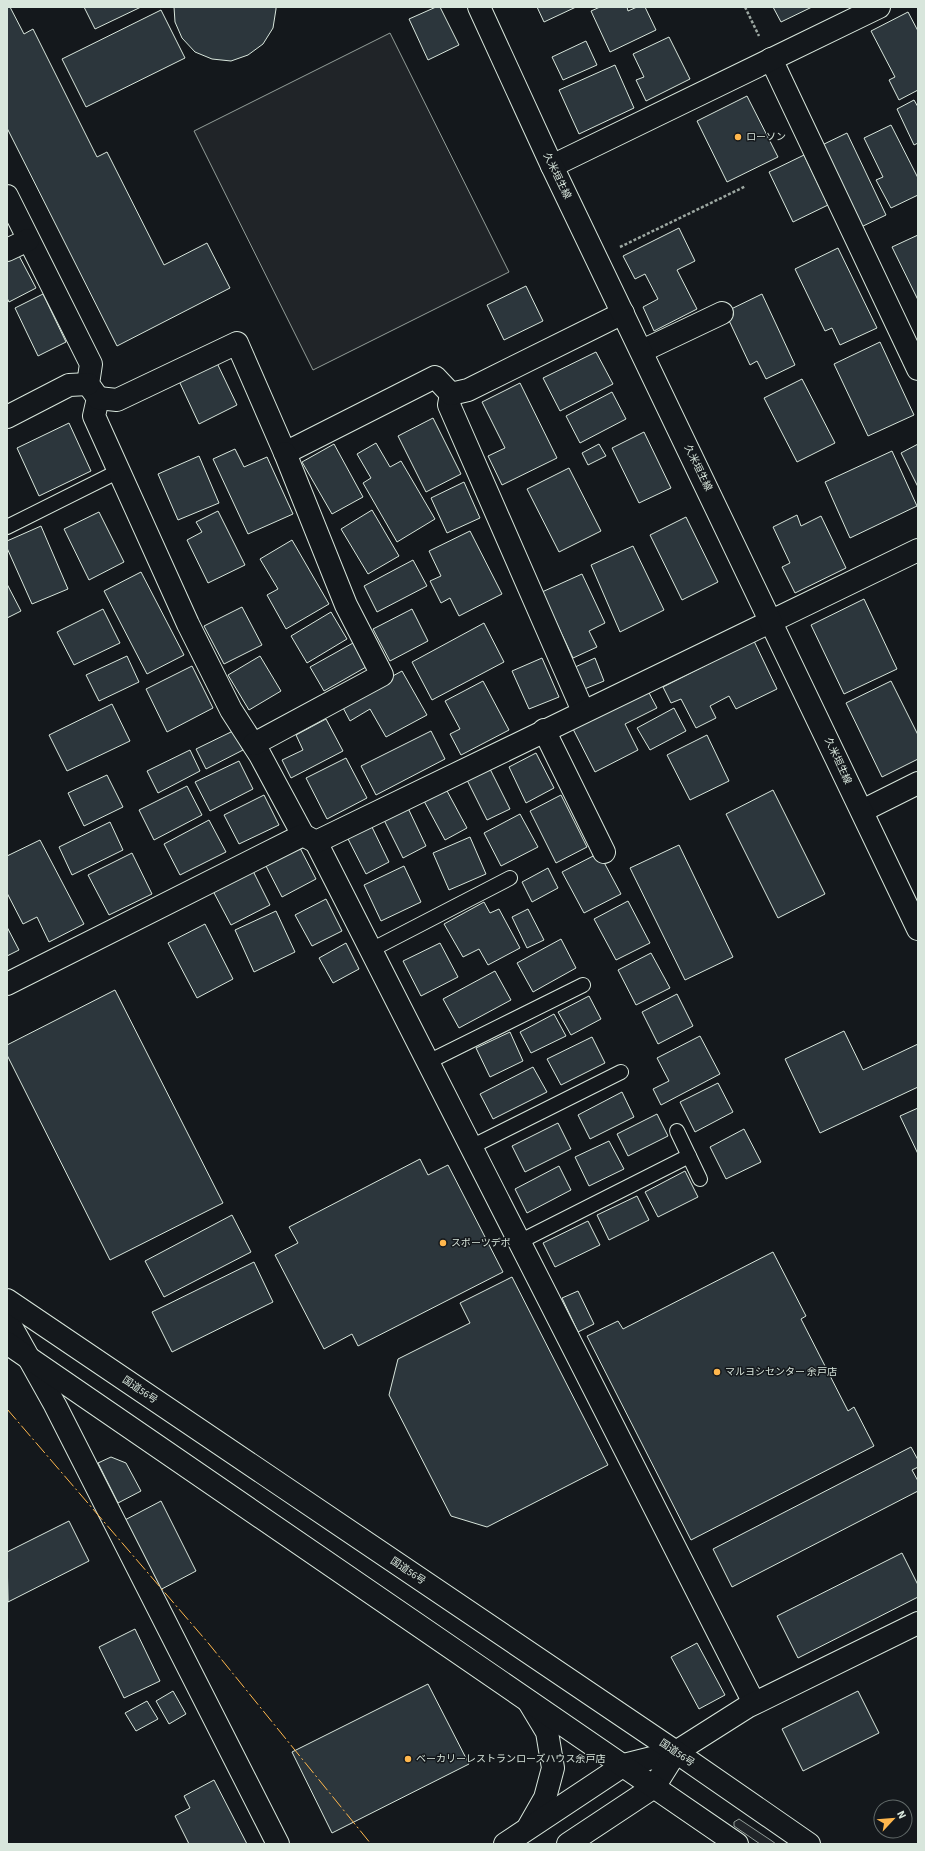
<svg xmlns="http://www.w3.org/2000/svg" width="925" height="1851" font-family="'Source Sans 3','Noto Sans JP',sans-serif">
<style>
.green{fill:#202428;stroke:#939e99}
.building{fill:#2c363c;stroke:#d8e6dc}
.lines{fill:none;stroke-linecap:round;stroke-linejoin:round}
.service-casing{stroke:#d8e6dc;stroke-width:16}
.minor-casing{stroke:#d8e6dc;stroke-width:24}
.tertiary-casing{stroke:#d8e6dc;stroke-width:24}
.secondary-casing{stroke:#d8e6dc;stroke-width:24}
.trunk-casing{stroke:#d8e6dc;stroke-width:24}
.path{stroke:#9da8a2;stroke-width:2.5;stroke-dasharray:3 2;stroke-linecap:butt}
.service{stroke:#14181c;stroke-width:14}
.minor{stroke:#14181c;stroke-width:22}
.tertiary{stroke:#14181c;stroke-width:22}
.secondary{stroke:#14181c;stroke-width:22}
.trunk{stroke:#14181c;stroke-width:22}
.power{stroke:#ffb74d;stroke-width:1;stroke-dasharray:14 3 2 3;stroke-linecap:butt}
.poi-dot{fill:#ffb74d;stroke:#14181c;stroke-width:1.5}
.labels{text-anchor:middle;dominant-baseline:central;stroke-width:3;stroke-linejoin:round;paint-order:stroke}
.poi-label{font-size:10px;fill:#d8e6dc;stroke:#14181c;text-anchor:start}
.street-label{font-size:10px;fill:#d8e6dc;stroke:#14181c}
</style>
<rect width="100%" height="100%" fill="#14181c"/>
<g class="green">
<path d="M 390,33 L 509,272 L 313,370 L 194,131 Z"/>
<path d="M 739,1819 L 772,1841 L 776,1844 L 760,1844 L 734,1826 L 734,1822 Z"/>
</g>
<g class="building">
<path d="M 7,7 L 10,7 L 24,34 L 33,29 L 97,157 L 107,152 L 164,265 L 207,243 L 230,288 L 117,346 L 7,128 Z"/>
<path d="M 84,7 L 141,7 L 95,29 Z"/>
<path d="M 174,7 L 276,7 L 276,9 L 273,28 L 263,44 L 248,55 L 231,61 L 212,59 L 195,52 L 182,38 L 175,22 Z"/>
<path d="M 436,7 L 440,7 L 459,45 L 428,60 L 409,19 Z"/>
<path d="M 537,7 L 576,7 L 544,22 Z"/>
<path d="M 600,7 L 627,7 L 628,11 L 637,7 L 645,7 L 656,30 L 610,52 L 591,11 Z"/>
<path d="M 773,7 L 812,7 L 781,22 Z"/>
<path d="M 161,10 L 185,58 L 86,107 L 62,59 Z"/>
<path d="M 908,12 L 918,31 L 918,90 L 899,100 L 889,80 L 895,77 L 871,31 Z"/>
<path d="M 669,37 L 690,79 L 646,101 L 636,80 L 644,77 L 633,54 Z"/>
<path d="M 586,41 L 597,65 L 563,80 L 552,57 Z"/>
<path d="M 615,65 L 634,108 L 579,134 L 559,90 Z"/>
<path d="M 747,96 L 778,157 L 727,182 L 697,121 Z"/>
<path d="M 914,100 L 918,107 L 918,143 L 914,145 L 897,109 Z"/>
<path d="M 891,125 L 918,178 L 918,195 L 891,208 L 876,180 L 883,177 L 864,138 Z"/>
<path d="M 847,133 L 886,215 L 859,228 L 820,146 Z"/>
<path d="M 804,155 L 828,205 L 793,222 L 769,172 Z"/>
<path d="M 679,228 L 695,261 L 677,270 L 697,309 L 654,331 L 643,307 L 658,299 L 645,274 L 635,279 L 623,256 Z"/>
<path d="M 918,235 L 918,300 L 892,247 Z"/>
<path d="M 838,248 L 877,328 L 840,345 L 832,328 L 825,331 L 795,269 Z"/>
<path d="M 17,252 L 36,288 L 9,302 L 7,298 L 7,258 Z"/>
<path d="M 526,286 L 543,321 L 504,340 L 487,305 Z"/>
<path d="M 43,294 L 66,342 L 38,356 L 15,308 Z"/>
<path d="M 762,294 L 795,365 L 766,379 L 757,361 L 750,365 L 725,312 Z"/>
<path d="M 880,342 L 914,415 L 868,436 L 834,364 Z"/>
<path d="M 596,352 L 613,384 L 560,411 L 543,378 Z"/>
<path d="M 217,363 L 237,405 L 199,424 L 179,381 Z"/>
<path d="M 802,379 L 835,443 L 797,462 L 764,398 Z"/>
<path d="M 520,383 L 557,458 L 502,485 L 488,456 L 505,448 L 482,402 Z"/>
<path d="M 612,392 L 626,419 L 580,443 L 566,416 Z"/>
<path d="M 433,418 L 461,474 L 426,492 L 398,436 Z"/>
<path d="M 69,423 L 91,471 L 39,496 L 17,448 Z"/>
<path d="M 644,432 L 671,488 L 639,503 L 612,448 Z"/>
<path d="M 376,443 L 390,467 L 401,461 L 435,519 L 397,542 L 363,483 L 371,478 L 357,454 Z"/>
<path d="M 334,444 L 363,497 L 332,514 L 302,462 Z"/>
<path d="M 599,444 L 606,456 L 588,465 L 582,453 Z"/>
<path d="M 918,444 L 918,487 L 901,453 Z"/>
<path d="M 235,449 L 244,467 L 267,457 L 293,514 L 248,534 L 213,459 Z"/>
<path d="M 892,451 L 917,506 L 850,538 L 825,482 Z"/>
<path d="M 199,456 L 219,503 L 178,520 L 158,474 Z"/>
<path d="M 569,468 L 601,531 L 559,552 L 527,489 Z"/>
<path d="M 464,482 L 480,518 L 447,533 L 431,498 Z"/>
<path d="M 372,510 L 399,556 L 368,574 L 341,529 Z"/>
<path d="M 218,511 L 245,565 L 208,583 L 187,540 L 202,532 L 196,522 Z"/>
<path d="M 99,512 L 124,562 L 89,580 L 64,529 Z"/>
<path d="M 797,515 L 801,526 L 821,516 L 846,568 L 795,593 L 782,567 L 790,563 L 773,527 Z"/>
<path d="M 686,517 L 718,582 L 682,600 L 650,535 Z"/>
<path d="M 41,526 L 68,589 L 32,604 L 7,548 L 7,541 Z"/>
<path d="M 470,531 L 502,594 L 459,616 L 450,598 L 441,603 L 430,581 L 441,576 L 429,551 Z"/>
<path d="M 292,540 L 329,604 L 286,629 L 267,595 L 278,589 L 260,559 Z"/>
<path d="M 633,546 L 664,610 L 620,632 L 591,565 Z"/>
<path d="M 413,560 L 427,586 L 377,612 L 364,586 Z"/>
<path d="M 141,572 L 184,655 L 147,674 L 104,591 Z"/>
<path d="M 582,574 L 605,623 L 589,631 L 597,647 L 573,658 L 542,592 Z"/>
<path d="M 7,584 L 21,611 L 7,618 Z"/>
<path d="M 864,599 L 897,669 L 844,694 L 811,625 Z"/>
<path d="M 242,607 L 262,645 L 224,664 L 204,626 Z"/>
<path d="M 103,609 L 120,643 L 74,665 L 57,632 Z"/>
<path d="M 412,609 L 428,641 L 390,661 L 373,629 Z"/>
<path d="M 331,612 L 347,639 L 307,663 L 291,636 Z"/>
<path d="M 484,623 L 504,662 L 432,700 L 412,662 Z"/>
<path d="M 754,641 L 777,689 L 736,709 L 729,696 L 710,706 L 716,718 L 696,728 L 681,699 L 671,703 L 663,687 Z"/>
<path d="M 353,643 L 366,667 L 324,691 L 310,667 Z"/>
<path d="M 127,656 L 139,682 L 99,701 L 86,675 Z"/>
<path d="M 260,656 L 281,691 L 249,710 L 228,675 Z"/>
<path d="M 542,658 L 559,697 L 529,709 L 512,671 Z"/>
<path d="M 595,658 L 604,681 L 582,690 L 573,668 Z"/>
<path d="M 192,666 L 213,708 L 167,732 L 146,689 Z"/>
<path d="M 402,671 L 427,715 L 386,737 L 370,709 L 350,721 L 341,704 Z"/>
<path d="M 483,681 L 509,730 L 461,755 L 450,734 L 460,729 L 445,701 Z"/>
<path d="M 891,681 L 918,735 L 918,759 L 882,777 L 846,703 Z"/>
<path d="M 647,689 L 657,708 L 625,724 L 638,750 L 595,772 L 572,727 Z"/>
<path d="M 112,704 L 130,741 L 67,771 L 49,735 Z"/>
<path d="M 674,708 L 686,731 L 650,750 L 637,728 Z"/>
<path d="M 326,719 L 343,751 L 291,778 L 282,760 L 303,750 L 296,735 Z"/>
<path d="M 233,731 L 243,750 L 206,769 L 196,749 Z"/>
<path d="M 431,731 L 445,759 L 376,795 L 361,766 Z"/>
<path d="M 707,735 L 729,781 L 690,800 L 667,755 Z"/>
<path d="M 190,750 L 200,771 L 158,793 L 147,771 Z"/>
<path d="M 536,753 L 554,788 L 526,803 L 509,767 Z"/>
<path d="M 346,758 L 367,798 L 327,819 L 306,778 Z"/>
<path d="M 239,761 L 253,789 L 210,811 L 195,782 Z"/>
<path d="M 489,767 L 510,809 L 487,820 L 466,778 Z"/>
<path d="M 107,775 L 123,807 L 84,826 L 68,793 Z"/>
<path d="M 187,786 L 202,815 L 154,840 L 139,810 Z"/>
<path d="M 446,789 L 467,828 L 445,840 L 424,801 Z"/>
<path d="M 773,790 L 825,894 L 778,918 L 726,814 Z"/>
<path d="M 264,795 L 279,825 L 239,844 L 224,815 Z"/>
<path d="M 561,795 L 587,847 L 556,863 L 530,811 Z"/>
<path d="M 407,806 L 426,846 L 403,858 L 383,818 Z"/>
<path d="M 520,814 L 538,847 L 501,866 L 484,833 Z"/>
<path d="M 209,820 L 226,852 L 180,875 L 164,844 Z"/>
<path d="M 110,822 L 123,850 L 72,875 L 59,847 Z"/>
<path d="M 370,823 L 389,862 L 366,874 L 346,835 Z"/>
<path d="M 470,837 L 486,874 L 449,890 L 433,853 Z"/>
<path d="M 40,840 L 84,924 L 49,942 L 37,917 L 23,924 L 7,893 L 7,856 Z"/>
<path d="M 679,845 L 733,957 L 685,980 L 630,868 Z"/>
<path d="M 300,848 L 316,879 L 282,897 L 266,866 Z"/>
<path d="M 132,853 L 152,894 L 109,915 L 88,875 Z"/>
<path d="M 599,853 L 621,894 L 584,913 L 562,872 Z"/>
<path d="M 404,866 L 421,902 L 381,921 L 364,885 Z"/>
<path d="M 548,868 L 558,888 L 532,902 L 522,882 Z"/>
<path d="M 253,871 L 270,905 L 231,925 L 213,891 Z"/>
<path d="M 326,899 L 342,931 L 312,946 L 295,915 Z"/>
<path d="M 628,901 L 650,943 L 616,960 L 594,919 Z"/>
<path d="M 484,902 L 490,913 L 499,909 L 520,948 L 488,965 L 479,949 L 463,957 L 444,924 Z"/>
<path d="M 528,909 L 544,940 L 527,948 L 512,917 Z"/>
<path d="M 276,911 L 295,952 L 254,972 L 235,930 Z"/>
<path d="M 205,924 L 233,979 L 197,998 L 168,943 Z"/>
<path d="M 7,927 L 19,950 L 7,956 Z"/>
<path d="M 561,939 L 576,968 L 533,992 L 517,963 Z"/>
<path d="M 346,943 L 359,969 L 333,983 L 319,958 Z"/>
<path d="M 440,943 L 458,977 L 421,996 L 403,961 Z"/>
<path d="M 651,953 L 670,988 L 636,1005 L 618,970 Z"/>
<path d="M 495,971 L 511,1000 L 459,1028 L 443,999 Z"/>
<path d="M 115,990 L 223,1203 L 110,1260 L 7,1055 L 7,1045 Z"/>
<path d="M 677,994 L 693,1026 L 658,1044 L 642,1012 Z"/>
<path d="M 589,996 L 601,1019 L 571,1035 L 558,1012 Z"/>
<path d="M 554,1014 L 566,1036 L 531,1053 L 520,1032 Z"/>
<path d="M 844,1031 L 863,1070 L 918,1044 L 918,1087 L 820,1133 L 785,1059 Z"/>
<path d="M 510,1032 L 523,1061 L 490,1077 L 476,1048 Z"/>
<path d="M 700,1036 L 720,1074 L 661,1105 L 653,1089 L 669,1081 L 657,1058 Z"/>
<path d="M 592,1037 L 605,1063 L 561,1085 L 547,1059 Z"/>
<path d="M 533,1067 L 547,1092 L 493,1119 L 480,1094 Z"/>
<path d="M 718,1083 L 733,1112 L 695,1132 L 680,1102 Z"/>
<path d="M 622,1092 L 634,1117 L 590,1139 L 578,1115 Z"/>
<path d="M 918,1108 L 918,1154 L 900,1116 Z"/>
<path d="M 657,1114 L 668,1136 L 628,1156 L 617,1134 Z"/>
<path d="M 558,1123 L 571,1149 L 525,1172 L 512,1146 Z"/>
<path d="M 744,1129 L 761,1162 L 726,1179 L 710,1147 Z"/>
<path d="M 609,1141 L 624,1169 L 589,1186 L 575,1157 Z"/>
<path d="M 420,1159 L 428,1175 L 448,1165 L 503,1272 L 358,1346 L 352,1334 L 324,1349 L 275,1255 L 298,1243 L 289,1227 Z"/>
<path d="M 559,1166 L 571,1190 L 527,1213 L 515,1189 Z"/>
<path d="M 685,1171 L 698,1197 L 658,1217 L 645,1192 Z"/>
<path d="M 637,1196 L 649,1220 L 609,1240 L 597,1215 Z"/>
<path d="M 232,1215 L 251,1252 L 164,1297 L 145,1261 Z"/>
<path d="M 588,1221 L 600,1245 L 555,1267 L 543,1243 Z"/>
<path d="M 773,1252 L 806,1316 L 801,1319 L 848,1411 L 854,1407 L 874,1446 L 691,1540 L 587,1336 L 618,1321 L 623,1329 Z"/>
<path d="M 254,1262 L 273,1302 L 172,1352 L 152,1312 Z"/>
<path d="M 512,1277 L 608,1465 L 487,1527 L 451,1516 L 389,1395 L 398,1359 L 470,1323 L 460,1303 Z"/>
<path d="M 578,1291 L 594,1324 L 578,1332 L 562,1298 Z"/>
<path d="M 911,1447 L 918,1460 L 918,1467 L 912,1470 L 918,1481 L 918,1491 L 732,1587 L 713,1549 Z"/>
<path d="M 111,1457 L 126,1463 L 141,1491 L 118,1503 L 98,1463 Z"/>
<path d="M 161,1501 L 196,1571 L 158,1591 L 123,1521 Z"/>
<path d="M 69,1521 L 89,1561 L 8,1602 L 7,1552 Z"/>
<path d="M 902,1553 L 918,1585 L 918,1597 L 798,1658 L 777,1616 Z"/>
<path d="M 135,1629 L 160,1681 L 124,1698 L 99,1647 Z"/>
<path d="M 697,1643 L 725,1695 L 699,1709 L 671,1657 Z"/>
<path d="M 428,1684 L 469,1764 L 332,1833 L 292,1752 Z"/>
<path d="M 173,1691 L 186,1714 L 169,1724 L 156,1701 Z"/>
<path d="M 858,1691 L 879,1733 L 803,1771 L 782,1729 Z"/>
<path d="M 147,1701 L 158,1719 L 136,1731 L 125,1713 Z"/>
<path d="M 214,1780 L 247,1844 L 189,1844 L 175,1816 L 190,1808 L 184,1796 Z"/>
</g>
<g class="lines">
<g class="service-casing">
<g id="service">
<path d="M 7,527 L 119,471"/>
<path d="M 371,950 L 510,878"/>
<path d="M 428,1062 L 583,985"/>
<path d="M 677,1131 L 700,1179"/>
<path d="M 471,1147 L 621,1072"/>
<path d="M 519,1242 L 689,1156"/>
</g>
</g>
<g class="minor-casing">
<g id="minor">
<path d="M 771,59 L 918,369"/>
<path d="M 552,166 L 879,7"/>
<path d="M 7,196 L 91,364 L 88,384 L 98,398 L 94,416 L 188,624 L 231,710 L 260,755 L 303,835"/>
<path d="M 7,250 L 28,240"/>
<path d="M 642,351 L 722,313"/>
<path d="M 451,394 L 449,405 L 583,711"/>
<path d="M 98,398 L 117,400 L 237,343 L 285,453 L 435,377 L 451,394 L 468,390 L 623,313"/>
<path d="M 7,417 L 69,385 L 88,384"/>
<path d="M 544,730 L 604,852"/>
<path d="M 254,744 L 382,675 L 346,605 L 285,453"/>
<path d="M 862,811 L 918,783"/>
<path d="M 316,842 L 754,1703"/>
<path d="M 7,984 L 303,835 L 316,842 L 918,550"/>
<path d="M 7,1319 L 55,1405 L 278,1844"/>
<path d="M 676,1752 L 747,1707 L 918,1623"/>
</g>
</g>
<g class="tertiary-casing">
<g id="tertiary">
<path d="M 529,1702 L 547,1732 L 553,1768 L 545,1798 L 529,1826"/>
<path d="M 505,1844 L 624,1765 L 676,1752"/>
<path d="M 568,1844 L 654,1787 L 676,1752"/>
</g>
</g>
<g class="secondary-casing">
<path id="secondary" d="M 479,7 L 552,166 L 918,929"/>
</g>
<g class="trunk-casing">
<g id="trunk">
<path d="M 7,1300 L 676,1752 L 809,1844"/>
<path d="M 7,1343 L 737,1844"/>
</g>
</g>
<g class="path">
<path d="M 745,7 L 759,36"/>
<path d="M 620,247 L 746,186"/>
</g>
<use href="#service" class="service"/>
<use href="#minor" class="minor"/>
<use href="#tertiary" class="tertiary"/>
<use href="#secondary" class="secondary"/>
<use href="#trunk" class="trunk"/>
<path class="power" d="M 7,1409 L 209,1644 L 371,1844"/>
</g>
<g class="poi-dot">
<circle cx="738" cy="137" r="4"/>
<circle cx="443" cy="1243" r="4"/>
<circle cx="717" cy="1372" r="4"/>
<circle cx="408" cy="1759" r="4"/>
</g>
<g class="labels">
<g class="poi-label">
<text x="746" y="137">ローソン</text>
<text x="451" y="1243">スポーツデポ</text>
<text x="725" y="1372">マルヨシセンター 余戸店</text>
<text x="416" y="1759">ベーカリーレストランローズハウス余戸店</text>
</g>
<g class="street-label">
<text transform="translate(557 176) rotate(64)">久米垣生線</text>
<text transform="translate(698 468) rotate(64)">久米垣生線</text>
<text transform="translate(838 761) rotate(65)">久米垣生線</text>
<text transform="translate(140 1390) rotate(34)">国道56号</text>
<text transform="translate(408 1571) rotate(34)">国道56号</text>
<text transform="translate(677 1753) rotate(34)">国道56号</text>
</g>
</g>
<rect width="925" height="1851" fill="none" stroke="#d8e6dc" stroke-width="16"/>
<g transform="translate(893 1819) rotate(64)"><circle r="19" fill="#14181c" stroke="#626a69"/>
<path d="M0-3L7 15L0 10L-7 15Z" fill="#ffb74d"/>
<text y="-6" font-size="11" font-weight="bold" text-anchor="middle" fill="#d8e6dc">N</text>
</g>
</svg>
